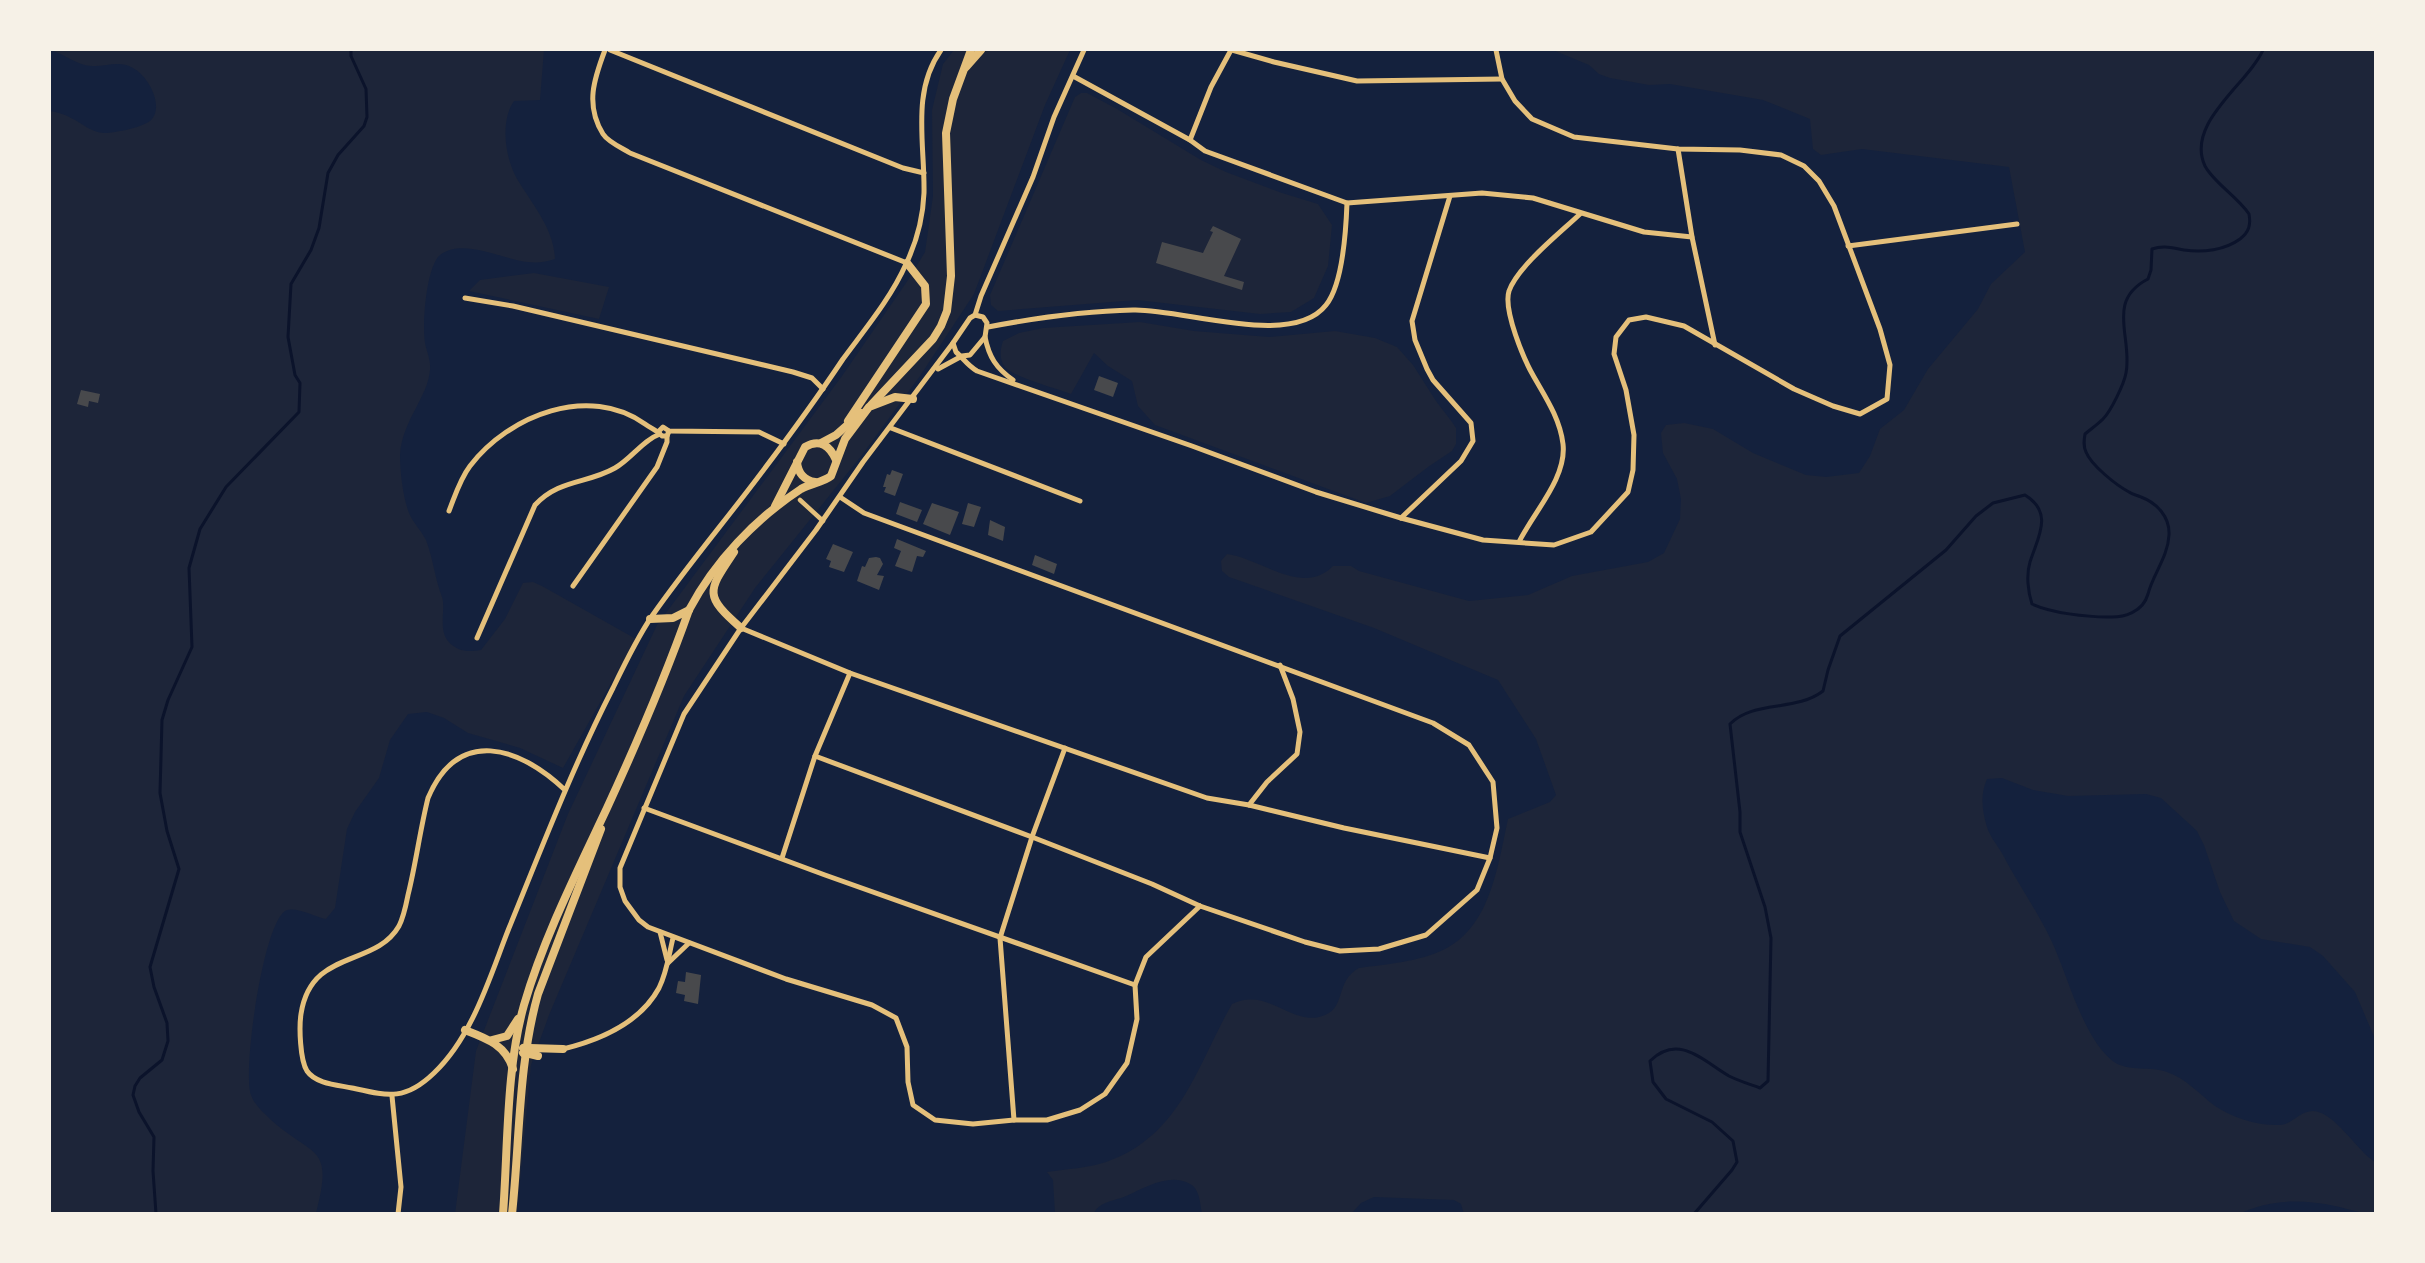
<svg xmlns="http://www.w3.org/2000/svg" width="2425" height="1263" font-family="Mulish,sans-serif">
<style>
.green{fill:#1d2539}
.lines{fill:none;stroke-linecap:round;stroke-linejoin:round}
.stream{stroke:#0b132b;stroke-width:3}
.building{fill:#48494c}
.pedestrian{stroke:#e5c07b;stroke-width:4.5}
.minor{stroke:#e5c07b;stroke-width:5}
.secondary{stroke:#e5c07b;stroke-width:8}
</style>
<rect width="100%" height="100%" fill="#14213d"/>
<g class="green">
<path d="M 50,50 L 544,50 L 540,100 L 514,101 C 500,121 505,156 516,177 C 531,203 554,228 555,259 C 546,262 538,263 528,262 C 504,260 463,237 440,255 C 426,267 422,325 425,343 C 427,353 431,360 430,370 C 428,397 402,421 400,455 C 400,472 403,497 409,513 C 413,523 421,530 426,540 C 433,558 435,579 442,597 C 446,608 438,629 448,641 C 457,652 469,652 481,650 L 505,619 L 523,583 L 533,582 L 542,586 L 636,639 L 563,768 L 520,748 L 468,733 L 444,718 L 427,712 L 408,714 L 390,740 L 379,778 L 355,812 L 347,829 L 335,908 L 326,919 C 315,917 298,907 287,910 C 264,917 242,1071 251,1095 C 255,1106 263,1112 271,1120 C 314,1158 334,1144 316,1213 L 50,1213 L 50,111 C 57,112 64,114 71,118 C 82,123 92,133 104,133 C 115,133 146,127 152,119 C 164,104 147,75 133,68 C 119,60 106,67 92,66 C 78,66 63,53 50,50 Z"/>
<path d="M 954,50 L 1070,50 L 1045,105 L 974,294 L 920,376 L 862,455 L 755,588 L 684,696 L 549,1015 L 531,1065 L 517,1213 L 455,1214 L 476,1051 L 568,814 L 657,625 L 842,376 L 908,280 L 925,252 L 933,196 L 932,110 L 943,64 Z"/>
<path d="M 1553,50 L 2375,50 L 2375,1039 L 2355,992 L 2323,956 L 2310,947 L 2261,939 L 2234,921 L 2220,892 L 2204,845 L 2197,831 L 2161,798 L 2146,794 L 2068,796 L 2033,790 L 2002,778 L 1987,779 C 1980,795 1982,810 1987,827 C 1990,837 1998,846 2003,855 C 2018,884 2038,912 2052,942 C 2068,976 2083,1039 2114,1062 C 2129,1072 2151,1066 2167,1072 C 2187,1079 2199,1094 2215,1106 C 2233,1118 2258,1126 2280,1125 C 2291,1125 2300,1111 2313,1111 C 2335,1112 2356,1150 2375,1162 L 2375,1213 C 2360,1214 2349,1209 2335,1206 C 2302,1199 2270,1199 2239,1214 L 1464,1214 L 1461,1204 L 1454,1200 L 1374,1197 L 1361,1203 L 1352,1213 L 1202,1214 C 1200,1204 1200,1189 1190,1184 C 1170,1172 1144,1188 1126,1196 C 1115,1201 1100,1201 1094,1213 L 1055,1213 L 1053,1180 L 1047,1172 C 1067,1169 1088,1168 1106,1162 C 1181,1136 1197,1065 1232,1004 C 1269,986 1293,1029 1325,1015 C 1346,1007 1335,981 1359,968 C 1387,964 1419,962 1445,949 C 1491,926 1498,864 1508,819 L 1550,802 L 1556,795 L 1536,739 L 1498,680 L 1374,628 L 1229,577 L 1222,571 L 1221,561 L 1227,554 C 1260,558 1303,597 1333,566 L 1351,566 L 1359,571 L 1469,601 L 1528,595 L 1572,576 L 1648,562 L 1664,553 L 1680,519 L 1681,499 L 1677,479 L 1663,453 L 1661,433 L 1666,425 L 1684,423 L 1713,429 L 1753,453 L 1806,475 L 1826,477 L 1859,473 L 1870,456 L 1880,429 L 1904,410 L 1928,369 L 1978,309 L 1991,284 L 2025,252 L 2009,167 L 1862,149 L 1821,155 L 1813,149 L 1810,119 L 1763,100 L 1670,84 L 1649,85 L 1610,78 L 1599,74 L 1589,65 Z"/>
<path d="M 1081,93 L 1087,93 L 1117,109 L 1201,160 L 1226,172 L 1282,193 L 1318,204 L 1332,225 L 1328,266 L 1314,298 L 1291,312 L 1260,314 L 1137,300 L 998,311 L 991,305 L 990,295 L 1075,97 Z"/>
<path d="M 534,273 L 609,287 L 599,319 L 469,291 L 480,280 Z"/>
<path d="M 1140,322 L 1194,331 L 1269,337 L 1335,331 L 1375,338 L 1397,347 L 1413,365 L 1436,401 L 1452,422 L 1456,428 L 1456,444 L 1452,451 L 1428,467 L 1390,496 L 1366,503 L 1155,425 L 1138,406 L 1132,381 L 1108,366 L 1094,353 L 1071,394 C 1058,389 1013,377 1005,367 C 999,359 1000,350 1003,341 L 1019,333 L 1043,328 Z"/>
</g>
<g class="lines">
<g class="stream">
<path d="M 156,1214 L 153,1171 L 154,1137 L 139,1112 L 133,1095 L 135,1086 L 140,1078 L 162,1060 L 168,1041 L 167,1023 L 154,987 L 150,967 L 179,869 L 167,831 L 160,793 L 162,720 L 168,700 L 192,647 L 189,568 L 200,529 L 226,487 L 299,412 L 300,383 L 295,375 L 288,337 L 291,284 L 311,250 L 319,228 L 328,173 L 338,155 L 364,126 L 367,117 L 366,89 L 351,56 L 351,50"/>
<path d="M 1694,1214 L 1732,1170 L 1737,1162 L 1733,1141 L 1712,1122 L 1666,1099 L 1653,1082 L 1650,1061 C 1679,1033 1703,1061 1729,1076 C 1739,1081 1749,1084 1760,1088 L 1768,1081 L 1771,938 L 1765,907 L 1740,832 L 1740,812 L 1730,724 C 1753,700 1796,712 1823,691 L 1828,670 L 1840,636 L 1946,550 L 1976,516 L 1993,503 L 2025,495 C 2054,513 2038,537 2030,562 C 2026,575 2028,592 2032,604 C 2052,613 2086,617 2108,617 C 2124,618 2143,612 2148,594 C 2153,574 2168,557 2169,535 C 2170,517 2157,503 2141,497 C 2137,495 2133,495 2129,492 C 2116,485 2091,465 2086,452 C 2083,446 2084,440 2085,434 C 2091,429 2098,424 2103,419 C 2111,411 2124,384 2126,373 C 2133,338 2105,301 2148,279 L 2151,270 L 2152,249 C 2164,245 2172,248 2184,250 C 2203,253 2225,250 2240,239 C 2249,232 2251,225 2249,214 C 2238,197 2214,183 2205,166 C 2185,123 2248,84 2263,50"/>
</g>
</g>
<g class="building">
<path d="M 1213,226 L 1241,239 L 1224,276 L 1244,282 L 1242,290 L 1156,263 L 1162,242 L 1203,253 L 1213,232 L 1210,231 Z"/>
<path d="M 1099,376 L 1118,383 L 1113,397 L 1094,390 Z"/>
<path d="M 81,390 L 100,394 L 98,403 L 89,401 L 88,407 L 77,404 Z"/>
<path d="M 892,470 L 903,474 L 895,496 L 884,492 L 886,487 L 883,487 L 887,474 L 890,475 Z"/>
<path d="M 900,502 L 922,510 L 917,522 L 896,514 Z"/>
<path d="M 932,503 L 959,512 L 950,535 L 923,524 Z"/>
<path d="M 968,503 L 981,507 L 974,527 L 962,524 Z"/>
<path d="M 990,520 L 1005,527 L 1003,541 L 988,535 Z"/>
<path d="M 897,539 L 926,551 L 923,557 L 917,556 L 912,572 L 895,566 L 901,551 L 894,548 Z"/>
<path d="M 833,544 L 853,552 L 844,572 L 829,567 L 831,561 L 826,559 Z"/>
<path d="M 1035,555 L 1057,564 L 1054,574 L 1032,565 Z"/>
<path d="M 876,557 L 880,558 L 883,564 L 877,575 L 884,576 L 879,590 L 857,581 L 862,566 L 865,567 L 869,558 Z"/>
<path d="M 686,972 L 701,975 L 698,1004 L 684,1001 L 685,995 L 676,993 L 678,981 L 685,982 Z"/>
</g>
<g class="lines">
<path class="pedestrian" d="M 800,500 L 823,521"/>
<g class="minor">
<path d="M 605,50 C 594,79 585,105 603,134 C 608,142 622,148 630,153 L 907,263"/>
<path d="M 610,50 L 903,168 L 924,173"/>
<path d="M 1084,50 L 1054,117 L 1033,177 L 981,296 L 975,315 L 970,318 L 953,343 L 956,352 C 963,358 968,366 977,371 L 1192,446 L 1316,492 L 1401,518 L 1483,540 L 1554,545 L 1591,532 L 1628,492 L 1633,470 L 1634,435 L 1626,390 L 1614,354 L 1616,337 L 1629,320 L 1646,317 L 1684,326 L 1794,389 L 1833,406 L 1860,414 L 1887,399 L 1890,365 L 1880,329 L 1834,206 L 1819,181 L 1804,166 L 1781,155 L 1740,150 L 1678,149 L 1574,137 L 1532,119 L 1515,101 L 1502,79 L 1496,50"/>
<path d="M 1232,50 L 1274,62 L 1357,81 L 1502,79"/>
<path d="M 1073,76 L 1190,140 L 1205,151 L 1347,203 L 1482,193 L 1533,198 L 1644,232 L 1692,237"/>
<path d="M 1190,140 L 1211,87 L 1231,50"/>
<path d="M 1678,149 L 1692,237 L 1715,345"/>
<path d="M 1848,246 L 2017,224"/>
<path d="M 465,298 L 513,306 L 793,372 L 812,378 L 823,389"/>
<path d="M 988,327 C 1035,318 1085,311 1133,310 C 1181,308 1292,349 1326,305 C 1343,284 1346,230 1347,203"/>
<path d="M 985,337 C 989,357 996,368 1013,380"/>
<path d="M 953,343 L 863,462 L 816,530 L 741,628 L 684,714 L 620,868 L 620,887 L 625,901 L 639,920 L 648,927 L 786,979 L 872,1005 L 896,1018 L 907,1047 L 908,1082 L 913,1105 L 935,1120 L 973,1124 L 1014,1120 L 1047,1120 L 1080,1110 L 1105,1094 L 1127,1063 L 1137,1019 L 1135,985 L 1146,957 L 1200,906"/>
<path d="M 938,369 L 962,356 L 970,355 L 985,337 L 987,323 L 983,317 L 975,315"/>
<path d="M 891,428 L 1080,501"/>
<path d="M 659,431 L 663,427 L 669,431 L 759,432 L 784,444"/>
<path d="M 449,511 C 455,496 460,479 470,466 C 509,415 589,384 645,424 C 652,429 657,430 662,436 L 667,436 L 669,431"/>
<path d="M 1401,518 L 1461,461 L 1473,441 L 1471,423 L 1433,380 L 1427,369 L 1415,340 L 1412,321 L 1450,196"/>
<path d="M 1519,542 C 1533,513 1567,478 1563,444 C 1560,419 1546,398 1534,377 C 1524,360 1503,310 1509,291 C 1518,266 1560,233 1580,214"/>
<path d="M 573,586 L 657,467 L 667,442 L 667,436"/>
<path d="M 741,628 L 850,673 L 1207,798 L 1249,805 L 1344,828 L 1490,858"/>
<path d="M 477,638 L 535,505 C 559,479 587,484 615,468 C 631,459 643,440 660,434"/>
<path d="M 815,756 L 1032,837 L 1152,884 L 1200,906 L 1305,942 L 1340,951 L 1379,949 L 1426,935 L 1477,890 L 1490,858 L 1497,828 L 1493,782 L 1469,745 L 1433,723 L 864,513 L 840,497"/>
<path d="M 565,790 C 519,746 458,727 428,798 C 420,830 416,863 408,895 C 406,905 404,916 399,926 C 375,968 311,948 301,1014 C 299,1027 300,1060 307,1071 C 316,1084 338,1085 352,1088 C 388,1096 405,1101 434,1073 C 473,1036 490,976 509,928 C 542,847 573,766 613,688 C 625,663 637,638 652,616 C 687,566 726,520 762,472 C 790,435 817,398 843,359 C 865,329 891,298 906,264 C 917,241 923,217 924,193 C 925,144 911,92 941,50"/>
<path d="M 1249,805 L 1267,782 L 1297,754 L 1300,732 L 1293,699 L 1280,665"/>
<path d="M 644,808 L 825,875 L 1135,985"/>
<path d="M 782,858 L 815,756 L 850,673"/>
<path d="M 660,932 L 667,960"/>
<path d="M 668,963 L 689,943"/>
<path d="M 563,1049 C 600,1040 640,1023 659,988 C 667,972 669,954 673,938"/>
<path d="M 392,1096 L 401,1187 L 398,1214"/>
<path d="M 1014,1120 L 1000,938 L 1032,837 L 1065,748"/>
</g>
<g class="secondary">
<path d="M 966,67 L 981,50"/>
<path d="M 871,405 L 933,339 L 941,326 L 947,311 L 951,276 L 946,133 L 953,99 L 971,50"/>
<path d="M 848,421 L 926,304 L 925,286 L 907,263"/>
<path d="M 821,443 L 836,435 L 861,413"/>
<path d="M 797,462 C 798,473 804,480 815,482"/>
<path d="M 775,506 L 805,447 C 820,438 830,446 836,460"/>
<path d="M 734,552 C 708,591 703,595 741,628"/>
<path d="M 650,619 L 673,618 L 689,610"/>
<path d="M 465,1030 C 486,1038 506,1045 513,1069"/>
<path d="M 492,1040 L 507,1036 L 518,1019"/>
<path d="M 523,1048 L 530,1054 L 538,1056"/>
<path d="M 523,1053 L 530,1048 L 563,1049"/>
<path d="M 503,1214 C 508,1148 506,1068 524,1005 C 544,937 577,872 607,808 C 636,745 666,675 689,610 C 715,561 755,519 801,489 C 811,483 822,483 831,476 L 845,439 L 869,407 L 895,397 L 913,399"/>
<path d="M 512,1214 C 520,1140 518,1065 538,994 L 601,829"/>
</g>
</g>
<rect width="2425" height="1263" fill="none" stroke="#f6f1e7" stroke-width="102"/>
</svg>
